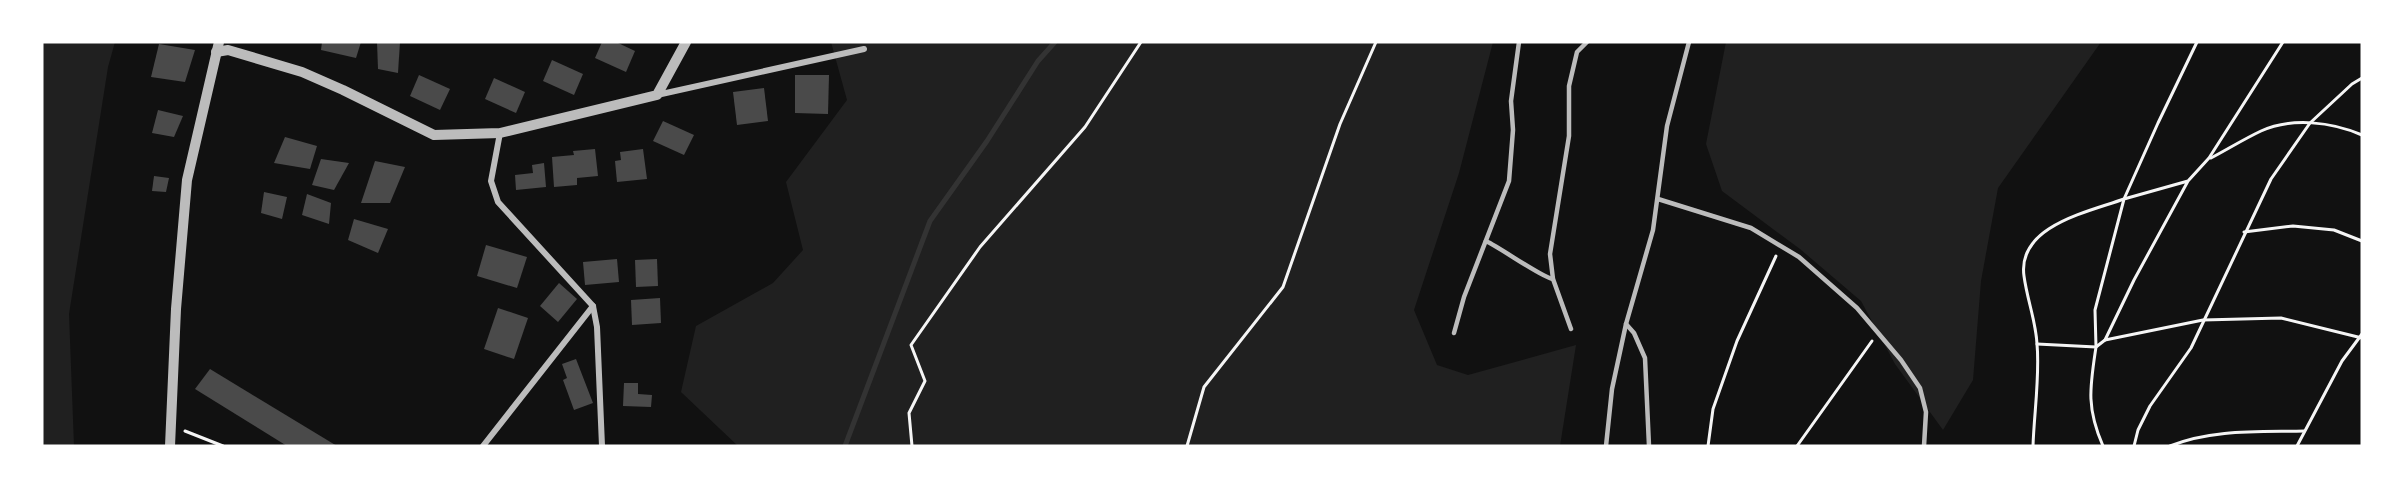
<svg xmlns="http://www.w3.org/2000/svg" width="2404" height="488" font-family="Helvetica,sans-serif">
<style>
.green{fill:#202020}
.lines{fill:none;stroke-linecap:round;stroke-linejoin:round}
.stream{stroke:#333;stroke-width:5}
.building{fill:#4a4a4a}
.path{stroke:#f5f5f5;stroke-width:3}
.service{stroke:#bcbcbc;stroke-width:4.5}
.minor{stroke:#bcbcbc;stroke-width:6}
.tertiary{stroke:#bcbcbc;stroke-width:10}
</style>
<rect width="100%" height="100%" fill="#111"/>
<g class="green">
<path d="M 42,42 L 115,42 L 108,67 L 69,314 L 74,446 L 42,446 Z"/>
<path d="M 831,42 L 1493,42 L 1459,173 L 1414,310 L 1437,365 L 1468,375 L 1576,345 L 1560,446 L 738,446 L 681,392 L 696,326 L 773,283 L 803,250 L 786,182 L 847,100 Z"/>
<path d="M 1726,42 L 2101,42 L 1998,188 L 1981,281 L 1973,380 L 1943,430 L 1895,364 L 1861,301 L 1800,249 L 1722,191 L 1706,144 Z"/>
</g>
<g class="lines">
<path class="stream" d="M 845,446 L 930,221 L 987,141 L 1038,61 L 1055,42"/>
</g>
<g class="building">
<path d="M 322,42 L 361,42 L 356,58 L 321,50 Z"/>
<path d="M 377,42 L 400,42 L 398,73 L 378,69 Z"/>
<path d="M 602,42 L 616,42 L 635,51 L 626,72 L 595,58 Z"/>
<path d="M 159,44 L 195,50 L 185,82 L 151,77 Z"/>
<path d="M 552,60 L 583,74 L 574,95 L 543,81 Z"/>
<path d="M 419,75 L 450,89 L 440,110 L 410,96 Z"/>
<path d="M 795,75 L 829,75 L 828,114 L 795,113 Z"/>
<path d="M 494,78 L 525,92 L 516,113 L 485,99 Z"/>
<path d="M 764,88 L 768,121 L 737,125 L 733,92 Z"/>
<path d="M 158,110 L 183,116 L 174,137 L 152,133 Z"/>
<path d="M 663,121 L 694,135 L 684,155 L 653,141 Z"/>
<path d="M 285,137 L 317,146 L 310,169 L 274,163 Z"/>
<path d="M 595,149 L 598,176 L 577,178 L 577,185 L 554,187 L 552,157 L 574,155 L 573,151 Z"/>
<path d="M 643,149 L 647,179 L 617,182 L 615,161 L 621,160 L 620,152 Z"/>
<path d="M 321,159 L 349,163 L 334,190 L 312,185 Z"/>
<path d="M 375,161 L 405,167 L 390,203 L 361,203 Z"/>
<path d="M 544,163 L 546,187 L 516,190 L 515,175 L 533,173 L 532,165 Z"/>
<path d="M 154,176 L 169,178 L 166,192 L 152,191 Z"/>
<path d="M 264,192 L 287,197 L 282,219 L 261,213 Z"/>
<path d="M 307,194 L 331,203 L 329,224 L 302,215 Z"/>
<path d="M 354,219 L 388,229 L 378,253 L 348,240 Z"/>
<path d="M 486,245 L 527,257 L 517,288 L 477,276 Z"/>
<path d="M 617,259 L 619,282 L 585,285 L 583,262 Z"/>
<path d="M 657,259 L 658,286 L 636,287 L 635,260 Z"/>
<path d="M 559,283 L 577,299 L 558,322 L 540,306 Z"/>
<path d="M 660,298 L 661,323 L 632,325 L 631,300 Z"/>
<path d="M 498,308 L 528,318 L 514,359 L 484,349 Z"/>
<path d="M 576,359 L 593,403 L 574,410 L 563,380 L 567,378 L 562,364 Z"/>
<path d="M 210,369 L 337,446 L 287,446 L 195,389 Z"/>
<path d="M 624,383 L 638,383 L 638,394 L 652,395 L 651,407 L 623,406 Z"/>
</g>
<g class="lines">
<g class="path">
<path d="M 2211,158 C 2228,149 2244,139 2261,131 C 2292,117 2332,122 2362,135"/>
<path d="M 2188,181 L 2124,199 L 2095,310 L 2096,347 L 2105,340 L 2134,280 L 2188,181 L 2209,158 L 2283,42"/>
<path d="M 2244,232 L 2293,226 L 2334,230 L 2362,241"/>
<path d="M 2105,340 L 2203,320 L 2281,318 L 2362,338"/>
<path d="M 2037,344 L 2096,347 C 2090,387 2086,407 2103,446"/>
<path d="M 185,431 L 223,446"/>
<path d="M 912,446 L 909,413 L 925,381 L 911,345 L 980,247 L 1085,127 L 1141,42"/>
<path d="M 1187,446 L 1204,387 L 1283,287 L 1340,124 L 1376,42"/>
<path d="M 1708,446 L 1713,409 L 1737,341 L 1776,256"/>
<path d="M 1797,446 L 1872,341"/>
<path d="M 2033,446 C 2034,414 2040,375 2037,344 C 2036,322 2027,299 2024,276 C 2017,226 2088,212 2124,199 L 2158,123 L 2197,42"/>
<path d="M 2134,446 L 2138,430 L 2150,406 L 2191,348 L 2271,179 L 2310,123 L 2352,84 L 2362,78"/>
<path d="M 2170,446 C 2212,429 2259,432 2304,431"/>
<path d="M 2297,446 L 2342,361 L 2362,334"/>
</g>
<g class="service">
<path d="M 1658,199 L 1751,228 L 1799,257 L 1857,308 L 1901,360 L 1920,388 L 1926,412 L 1924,446"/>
<path d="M 1486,241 C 1501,248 1544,279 1553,279"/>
<path d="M 1626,324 L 1634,333 L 1645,358 L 1649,446"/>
<path d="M 1571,329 L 1553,279 L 1550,254 L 1569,136 L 1569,86 L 1577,52 L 1587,42"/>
<path d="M 1454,333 L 1464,297 L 1509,181 L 1513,130 L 1511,101 L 1519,42"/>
<path d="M 1606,446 L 1612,389 L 1626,324 L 1653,230 L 1667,126 L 1689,42"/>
</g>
<g class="minor">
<path d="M 657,95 L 864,49"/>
<path d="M 500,133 L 491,181 L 498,202 L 593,306 L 597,327 L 602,446"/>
<path d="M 483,446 L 593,306"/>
</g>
<g class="tertiary">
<path d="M 216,52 L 228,50 L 302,72 L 343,90 L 434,135 L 500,133 L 657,95 L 686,42"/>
<path d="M 170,446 L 176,309 L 187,180 L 219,42"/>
</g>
</g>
<rect width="2404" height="488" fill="none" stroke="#ffffff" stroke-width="87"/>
</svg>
